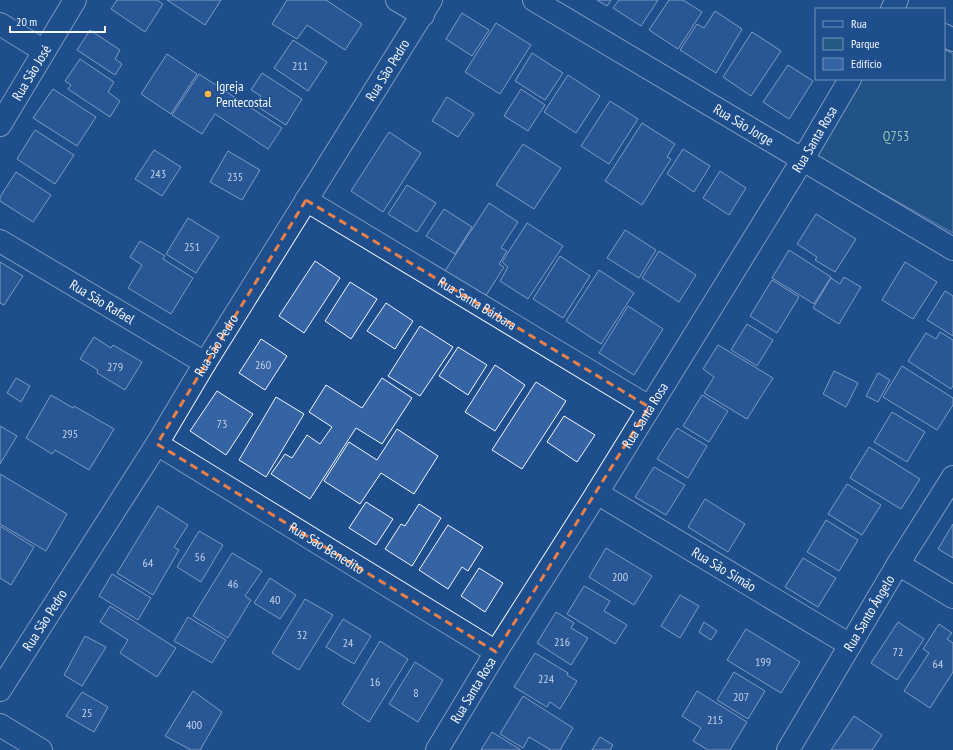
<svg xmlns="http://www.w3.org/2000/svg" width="953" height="750" font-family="'PT Sans Narrow',sans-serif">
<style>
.green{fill:#245a82;stroke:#a8bbd7}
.building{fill:#3563a3;stroke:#f2f6ff}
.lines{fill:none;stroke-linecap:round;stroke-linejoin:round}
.minor-casing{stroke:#f2f6ff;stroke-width:24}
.tertiary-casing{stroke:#f2f6ff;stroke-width:24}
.minor{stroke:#1f4e8c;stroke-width:22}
.tertiary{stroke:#1f4e8c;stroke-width:22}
.marked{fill:none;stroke:#ea8049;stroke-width:3;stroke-dasharray:8 5;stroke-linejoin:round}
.poi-dot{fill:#ffb74d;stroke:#1f4e8c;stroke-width:1.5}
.labels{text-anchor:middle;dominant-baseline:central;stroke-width:3;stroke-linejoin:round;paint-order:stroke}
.number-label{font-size:12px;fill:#c3d1e8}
.street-label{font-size:14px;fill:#f2f6ff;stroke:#1f4e8c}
.poi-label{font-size:14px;fill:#f2f6ff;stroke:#1f4e8c;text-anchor:start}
.park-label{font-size:14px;fill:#97c8a6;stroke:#1f4e8c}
</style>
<rect width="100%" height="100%" fill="#1f4e8c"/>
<path class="green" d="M 944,49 L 953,54 L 953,233 L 815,155 L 861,79 L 944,79 Z"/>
<g class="building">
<path d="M 117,0 L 157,0 L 163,4 L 145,32 L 111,9 Z"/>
<path d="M 167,0 L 221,0 L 205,25 Z"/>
<path d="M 287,0 L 326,0 L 362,24 L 345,50 L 307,25 L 297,39 L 272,24 Z"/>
<path d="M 597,0 L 611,0 L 607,6 Z"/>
<path d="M 619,0 L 658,0 L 641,26 L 613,8 Z"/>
<path d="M 669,0 L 683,0 L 702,12 L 678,49 L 649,30 Z"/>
<path d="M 715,11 L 742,29 L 716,73 L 680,50 L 697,24 L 704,28 Z"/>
<path d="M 462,13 L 489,30 L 472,56 L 446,39 Z"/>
<path d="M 496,23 L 531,45 L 500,94 L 465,72 Z"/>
<path d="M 90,30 L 120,50 L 115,59 L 122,64 L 115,75 L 77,50 Z"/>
<path d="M 752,32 L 781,51 L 751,96 L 723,77 Z"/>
<path d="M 293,40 L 327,62 L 308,91 L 274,68 Z"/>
<path d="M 532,53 L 563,73 L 545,100 L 515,81 Z"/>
<path d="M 167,54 L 197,74 L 171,114 L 141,94 Z"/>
<path d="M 80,59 L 114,82 L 108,92 L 120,101 L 110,117 L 68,89 L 71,85 L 65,81 Z"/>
<path d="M 788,65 L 813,81 L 789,119 L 763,102 Z"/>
<path d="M 262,73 L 302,99 L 286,125 L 255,105 L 261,96 L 251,90 Z"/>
<path d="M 199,74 L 282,128 L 268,149 L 215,114 L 202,134 L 172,115 Z"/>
<path d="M 568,75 L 600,96 L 576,133 L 544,112 Z"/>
<path d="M 53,89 L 96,117 L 77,146 L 33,118 Z"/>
<path d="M 521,89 L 545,105 L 528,131 L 504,116 Z"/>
<path d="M 447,97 L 474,114 L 458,137 L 432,121 Z"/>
<path d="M 610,101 L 638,119 L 609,164 L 581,146 Z"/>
<path d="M 642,123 L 675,144 L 667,157 L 671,159 L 642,205 L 605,181 Z"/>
<path d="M 35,130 L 74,155 L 55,184 L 17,159 Z"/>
<path d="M 389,132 L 421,153 L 383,212 L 351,191 Z"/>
<path d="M 523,144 L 561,168 L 534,209 L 496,185 Z"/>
<path d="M 683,149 L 710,166 L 694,192 L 667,174 Z"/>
<path d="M 154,150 L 181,167 L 162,196 L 135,179 Z"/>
<path d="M 228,151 L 260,170 L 242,200 L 210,182 Z"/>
<path d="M 720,171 L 746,188 L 729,215 L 703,198 Z"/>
<path d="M 16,172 L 51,195 L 33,222 L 0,201 L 0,197 Z"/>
<path d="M 407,185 L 436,203 L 417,232 L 388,214 Z"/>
<path d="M 489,203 L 518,222 L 501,248 L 507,251 L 499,264 L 504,267 L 485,297 L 445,271 Z"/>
<path d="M 444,209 L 472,227 L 455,254 L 426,236 Z"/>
<path d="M 816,214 L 856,239 L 835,272 L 815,260 L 817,257 L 797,244 Z"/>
<path d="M 188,218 L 219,237 L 196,273 L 166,254 Z"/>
<path d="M 527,223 L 563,246 L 528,299 L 500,281 L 508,267 L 502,262 Z"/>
<path d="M 625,230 L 656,250 L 639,278 L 607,258 Z"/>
<path d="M 140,241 L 165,256 L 163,259 L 193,278 L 171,314 L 128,288 L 142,265 L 130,257 Z"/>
<path d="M 789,250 L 831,277 L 814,304 L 772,278 Z"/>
<path d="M 659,251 L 696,275 L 679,302 L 642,278 Z"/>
<path d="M 560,256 L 590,276 L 563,318 L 533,299 Z"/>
<path d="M 315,261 L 340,278 L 304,333 L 279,316 Z"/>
<path d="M 0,262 L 23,276 L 4,305 L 0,303 Z"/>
<path d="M 905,262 L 937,282 L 913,319 L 882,300 Z"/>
<path d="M 599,270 L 634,293 L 601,344 L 566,321 Z"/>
<path d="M 844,277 L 861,287 L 839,324 L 813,308 L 831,278 L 840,284 Z"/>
<path d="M 772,280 L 799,297 L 777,333 L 750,316 Z"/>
<path d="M 350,282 L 377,299 L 351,339 L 325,321 Z"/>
<path d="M 945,291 L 953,296 L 953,336 L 927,320 Z"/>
<path d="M 386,303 L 413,321 L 395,349 L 367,331 Z"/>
<path d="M 628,306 L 663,329 L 634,375 L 599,353 Z"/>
<path d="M 747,324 L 773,340 L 757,366 L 731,350 Z"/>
<path d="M 420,326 L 453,347 L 420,396 L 388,376 Z"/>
<path d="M 940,332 L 953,340 L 953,386 L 951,389 L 908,361 L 926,333 L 936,339 Z"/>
<path d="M 94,337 L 111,348 L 113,345 L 142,362 L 125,390 L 97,373 L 98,370 L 80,359 Z"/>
<path d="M 261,339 L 287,356 L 265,390 L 239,373 Z"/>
<path d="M 718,345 L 773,378 L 747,419 L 704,393 L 714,377 L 703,369 Z"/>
<path d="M 458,347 L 487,365 L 468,395 L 439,376 Z"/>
<path d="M 495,365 L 525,385 L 495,431 L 465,412 Z"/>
<path d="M 902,366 L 953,398 L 953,405 L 937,430 L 883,397 Z"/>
<path d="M 834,371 L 858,383 L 846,407 L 823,394 Z"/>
<path d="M 878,373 L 890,380 L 878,402 L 866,396 Z"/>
<path d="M 16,378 L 30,386 L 21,402 L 7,393 Z"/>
<path d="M 382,378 L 412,398 L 382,444 L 356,428 L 310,499 L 271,474 L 285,454 L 292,458 L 307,435 L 320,444 L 332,427 L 309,412 L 326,385 L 362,408 Z"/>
<path d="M 536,382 L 566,401 L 522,469 L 492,450 Z"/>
<path d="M 217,391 L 253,414 L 226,455 L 190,431 Z"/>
<path d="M 51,395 L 73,408 L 74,406 L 114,429 L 89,470 L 55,450 L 52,454 L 26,438 Z"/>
<path d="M 702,395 L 728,411 L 709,442 L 683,426 Z"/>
<path d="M 276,397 L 304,414 L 266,477 L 239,460 Z"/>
<path d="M 892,412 L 925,432 L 907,462 L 874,442 Z"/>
<path d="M 564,416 L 595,435 L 577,462 L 547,442 Z"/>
<path d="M 0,426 L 17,436 L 0,464 Z"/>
<path d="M 677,428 L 707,446 L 688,478 L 657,459 Z"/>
<path d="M 397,429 L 438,456 L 414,494 L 381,473 L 360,504 L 324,481 L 349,442 L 377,460 Z"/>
<path d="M 869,447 L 920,479 L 901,509 L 850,478 Z"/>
<path d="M 654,467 L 685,485 L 666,515 L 635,497 Z"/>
<path d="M 0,474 L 67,514 L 46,551 L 0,524 Z"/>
<path d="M 847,484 L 881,505 L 862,535 L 828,514 Z"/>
<path d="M 705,499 L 745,524 L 728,552 L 688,527 Z"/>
<path d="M 366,502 L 393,519 L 376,545 L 349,528 Z"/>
<path d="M 419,504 L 441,518 L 412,566 L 385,549 L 401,524 L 405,526 Z"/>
<path d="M 158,506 L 188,525 L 174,547 L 179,550 L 153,595 L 117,573 Z"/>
<path d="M 826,520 L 858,540 L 839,571 L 807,552 Z"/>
<path d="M 953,524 L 953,558 L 938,549 Z"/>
<path d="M 448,525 L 483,547 L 468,571 L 462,567 L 448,589 L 419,570 Z"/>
<path d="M 0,526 L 34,547 L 11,585 L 0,578 Z"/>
<path d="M 199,531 L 223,545 L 201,582 L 177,567 Z"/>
<path d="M 606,548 L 652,576 L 634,605 L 589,577 Z"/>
<path d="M 232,553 L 262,571 L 245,596 L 251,600 L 228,638 L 193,616 Z"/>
<path d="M 803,558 L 836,578 L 818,607 L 785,587 Z"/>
<path d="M 479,568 L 503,583 L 485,612 L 461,596 Z"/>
<path d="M 112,574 L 151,598 L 138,620 L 99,596 Z"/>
<path d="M 270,578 L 296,595 L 280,619 L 254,603 Z"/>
<path d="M 584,586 L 610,601 L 604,611 L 627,625 L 615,644 L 567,614 Z"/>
<path d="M 680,595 L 699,606 L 680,638 L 661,626 Z"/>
<path d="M 305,599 L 333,615 L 299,670 L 272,653 Z"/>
<path d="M 110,606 L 176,648 L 157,677 L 120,653 L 128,640 L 100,622 Z"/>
<path d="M 556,612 L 574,623 L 571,628 L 588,638 L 571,665 L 537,643 Z"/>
<path d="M 188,617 L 226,640 L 212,663 L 174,641 Z"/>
<path d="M 343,619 L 371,636 L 354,664 L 326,647 Z"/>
<path d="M 704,622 L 717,631 L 711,640 L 699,632 Z"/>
<path d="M 898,622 L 924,639 L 897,680 L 871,663 Z"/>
<path d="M 939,624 L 952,633 L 947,639 L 953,643 L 953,672 L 930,708 L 904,691 L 929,653 L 923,649 Z"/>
<path d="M 746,629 L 800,662 L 781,693 L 727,660 Z"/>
<path d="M 85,636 L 106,647 L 82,686 L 64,675 Z"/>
<path d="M 380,641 L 408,659 L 369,722 L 342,704 Z"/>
<path d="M 535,653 L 568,673 L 567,675 L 577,681 L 560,709 L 550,702 L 547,707 L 514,687 Z"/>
<path d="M 415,662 L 443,680 L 418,722 L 389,704 Z"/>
<path d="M 734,672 L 765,691 L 748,719 L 717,700 Z"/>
<path d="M 193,691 L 222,712 L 200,750 L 191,750 L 165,736 Z"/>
<path d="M 697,691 L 747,722 L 730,750 L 708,750 L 693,741 L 701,728 L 682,716 Z"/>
<path d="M 82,692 L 108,707 L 94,732 L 66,716 Z"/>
<path d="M 523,696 L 573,728 L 560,750 L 551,750 L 529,737 L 523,748 L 500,734 Z"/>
<path d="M 854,716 L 882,735 L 872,750 L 831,750 Z"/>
<path d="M 492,732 L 521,750 L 481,750 Z"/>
<path d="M 600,737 L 613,745 L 610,750 L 592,750 Z"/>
</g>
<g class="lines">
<g class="minor-casing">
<g id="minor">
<path d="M 397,0 L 423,15"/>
<path id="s1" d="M 534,0 L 953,249"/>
<path d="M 892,9 L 897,0"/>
<path d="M 0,24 L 44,51"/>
<path d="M 944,35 L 953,40"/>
<path id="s2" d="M 0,125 L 75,0"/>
<path id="s3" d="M 306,200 L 649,407"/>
<path id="s4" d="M 0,241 L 205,363"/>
<path id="s5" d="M 157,444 L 496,652"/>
<path id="s6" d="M 597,493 L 850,645"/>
<path d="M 898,564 L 953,597"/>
<path d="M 0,725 L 41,750"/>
<path id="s7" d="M 437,750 L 496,652 L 597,493 L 803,159 L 850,79"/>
<path id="s8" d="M 788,750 L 898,564 L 953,477"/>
</g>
</g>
<g class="tertiary-casing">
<g id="tertiary">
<path id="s9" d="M 0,690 L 157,444 L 205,363 L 431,0"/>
</g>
</g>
<use href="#minor" class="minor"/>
<use href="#tertiary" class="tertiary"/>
</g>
<path d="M0 0H953V750H0ZM 306,200 L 649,407 L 496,652 L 157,444 Z" fill="#1f4e8c" fill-opacity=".55" fill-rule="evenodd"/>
<path class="marked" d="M 306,200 L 649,407 L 496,652 L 157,444 Z"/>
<circle class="poi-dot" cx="208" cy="94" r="4"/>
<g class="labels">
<g class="number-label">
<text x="300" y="65">211</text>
<text x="158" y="173">243</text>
<text x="235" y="176">235</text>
<text x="192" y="246">251</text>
<text x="263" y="364">260</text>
<text x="115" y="366">279</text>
<text x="222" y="423">73</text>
<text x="70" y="433">295</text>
<text x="200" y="556">56</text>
<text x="148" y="562">64</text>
<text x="620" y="576">200</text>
<text x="233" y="583">46</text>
<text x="275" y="599">40</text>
<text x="302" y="634">32</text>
<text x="562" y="641">216</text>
<text x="348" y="642">24</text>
<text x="898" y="651">72</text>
<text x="763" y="661">199</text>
<text x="938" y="663">64</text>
<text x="546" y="678">224</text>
<text x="375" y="681">16</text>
<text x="416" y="692">8</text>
<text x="741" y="696">207</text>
<text x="87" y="712">25</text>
<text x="715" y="719">215</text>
<text x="194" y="724">400</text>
</g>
<g class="street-label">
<text stroke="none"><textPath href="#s9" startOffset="731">Rua São Pedro</textPath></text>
<text stroke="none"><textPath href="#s2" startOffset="61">Rua São José</textPath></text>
<text stroke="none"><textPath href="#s1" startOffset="244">Rua São Jorge</textPath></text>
<text stroke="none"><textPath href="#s7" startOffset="718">Rua Santa Rosa</textPath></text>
<text stroke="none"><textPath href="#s4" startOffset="119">Rua São Rafael</textPath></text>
<text stroke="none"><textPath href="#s3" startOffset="200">Rua Santa Bárbara</textPath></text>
<text stroke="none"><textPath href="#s9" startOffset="407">Rua São Pedro</textPath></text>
<text stroke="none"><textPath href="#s7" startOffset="394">Rua Santa Rosa</textPath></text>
<text stroke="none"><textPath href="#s5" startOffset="199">Rua São Benedito</textPath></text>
<text stroke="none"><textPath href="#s6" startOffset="148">Rua São Simão</textPath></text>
<text stroke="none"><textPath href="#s8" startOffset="159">Rua Santo Ângelo</textPath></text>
<text stroke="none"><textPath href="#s9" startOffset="83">Rua São Pedro</textPath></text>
<text stroke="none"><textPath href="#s7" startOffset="70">Rua Santa Rosa</textPath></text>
</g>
<g class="poi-label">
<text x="216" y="86">Igreja<tspan x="216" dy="16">Pentecostal</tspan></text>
</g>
<g class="park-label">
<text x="896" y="136">Q753</text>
</g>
</g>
<rect x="815" y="8" width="130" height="72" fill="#1f4e8c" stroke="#7391ba"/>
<rect x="823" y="21" width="20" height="6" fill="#1f4e8c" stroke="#7391ba"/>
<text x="851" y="28" font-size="12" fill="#f2f6ff">Rua</text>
<rect x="823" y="38" width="20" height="12" fill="#245a82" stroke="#7391ba"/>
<text x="851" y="48" font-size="12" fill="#f2f6ff">Parque</text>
<rect x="823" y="58" width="20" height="12" fill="#3563a3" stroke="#7391ba"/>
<text x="851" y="68" font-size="12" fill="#f2f6ff">Edifício</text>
<path d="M10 26v6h95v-6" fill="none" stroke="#f2f6ff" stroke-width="2"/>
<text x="16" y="26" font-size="12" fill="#f2f6ff" stroke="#1f4e8c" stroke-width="3" paint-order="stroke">20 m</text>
</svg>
